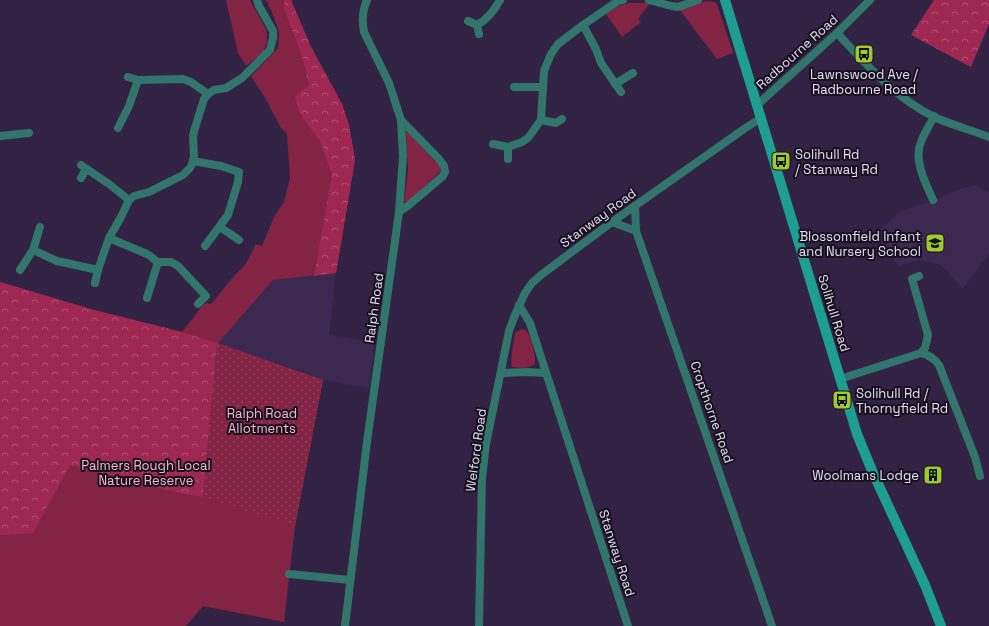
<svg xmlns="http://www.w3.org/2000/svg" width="989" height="626" font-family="'Space Grotesk',sans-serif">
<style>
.built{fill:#3b2951}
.green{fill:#832445}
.forest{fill:url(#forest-crowns)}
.garden{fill:url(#garden-dots)}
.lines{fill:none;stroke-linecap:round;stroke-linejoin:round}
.street{stroke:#31756c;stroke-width:8}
.secondary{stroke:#1e9e91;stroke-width:10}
.labels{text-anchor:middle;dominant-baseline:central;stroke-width:4;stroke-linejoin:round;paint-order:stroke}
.street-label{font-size:13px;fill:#e8dff5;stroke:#16101f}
.poi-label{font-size:13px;fill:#e8dff5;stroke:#16101f;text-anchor:start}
.park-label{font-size:13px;fill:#f9bac8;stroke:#16101f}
</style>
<defs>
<pattern id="forest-crowns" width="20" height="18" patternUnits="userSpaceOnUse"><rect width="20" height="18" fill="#9e2852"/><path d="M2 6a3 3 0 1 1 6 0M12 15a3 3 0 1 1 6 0" fill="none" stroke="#b05174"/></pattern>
<pattern id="garden-dots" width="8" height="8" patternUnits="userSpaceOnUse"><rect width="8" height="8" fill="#832445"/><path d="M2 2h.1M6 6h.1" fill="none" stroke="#954360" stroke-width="1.8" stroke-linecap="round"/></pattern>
</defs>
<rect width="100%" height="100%" fill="#322344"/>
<g class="built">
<path d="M 975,185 L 989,193 L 989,253 L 963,289 L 941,265 L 919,260 L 899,266 L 875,234 L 899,213 L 907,209 L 933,200 L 960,189 Z"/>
<path d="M 336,273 L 329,335 L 375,342 L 369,388 L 323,380 L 217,343 L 273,280 Z"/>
</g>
<g class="green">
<path d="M 226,0 L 250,0 L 267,31 L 267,42 L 263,53 L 246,66 L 238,53 Z"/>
<path d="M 266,0 L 291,0 L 311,47 L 342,104 L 349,125 L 355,160 L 336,273 L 273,280 L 218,343 L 323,380 L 295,526 L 284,622 L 203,606 L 186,626 L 0,626 L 0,282 L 94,310 L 182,332 L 203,305 L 207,303 L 210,304 L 212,303 L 235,275 L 245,265 L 256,244 L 262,246 L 275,215 L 284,202 L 290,178 L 287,134 L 281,128 L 264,96 L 251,76 L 278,48 L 279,32 L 271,10 Z"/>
<path d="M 707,1 L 714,2 L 717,4 L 733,53 L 717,59 L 679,9 Z"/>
<path d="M 629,3 L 650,3 L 638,19 L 641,22 L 622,37 L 606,14 L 618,6 Z"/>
<path d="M 406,132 L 409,133 L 440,167 L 440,172 L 409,202 L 404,201 L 408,170 Z"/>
<path d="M 521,329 L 526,330 C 532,339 535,353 535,364 C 529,369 519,368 512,367 L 511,360 L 515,333 Z"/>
</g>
<g class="forest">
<path d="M 284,0 L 291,0 L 311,47 L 342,104 L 349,125 L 355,160 L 336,273 L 314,276 L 332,175 L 320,141 L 300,114 L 295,96 L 309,85 L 302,56 L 284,8 Z"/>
<path d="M 934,0 L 989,0 L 989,24 L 971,67 L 911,35 Z"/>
<path d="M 0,282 L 94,310 L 182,332 L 217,343 L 203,497 L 185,494 L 70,465 L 33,533 L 0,535 Z"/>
</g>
<path class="garden" d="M 217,343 L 323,380 L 295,526 L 203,497 Z"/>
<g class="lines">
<g class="street">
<path d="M 649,0 L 671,6 L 678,7 L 698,0"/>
<path d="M 468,21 L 477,25 L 479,34"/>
<path d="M 477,25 C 488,19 494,11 500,0"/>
<path d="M 583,25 L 596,49 L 601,63 L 621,92"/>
<path d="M 837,33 C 867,65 894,97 934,117 C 952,125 971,130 989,137"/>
<path d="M 128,77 L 138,80 L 183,79 L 191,82 L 208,94"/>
<path d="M 615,84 L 633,73"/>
<path d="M 514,87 L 543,87"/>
<path d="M 757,105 L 837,33 L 870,0"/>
<path d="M 541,120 L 556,123 L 562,119"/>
<path d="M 118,128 L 129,106 L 138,80"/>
<path d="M 0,136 L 29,133"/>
<path d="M 493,144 L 508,147 L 522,142 L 528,138 L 541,120 L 544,71 L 551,54 L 558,44 L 583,25 L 618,1 L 623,0"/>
<path d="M 508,147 L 508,159"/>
<path d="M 193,161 L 221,166 L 239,172 L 238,182 L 228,215 L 205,246"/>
<path d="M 81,165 L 109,184 L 129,200"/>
<path d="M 81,178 L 86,169"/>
<path d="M 933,200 C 926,184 913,160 921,142 C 924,133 930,125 934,116"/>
<path d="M 635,206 L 636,231 L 772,626"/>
<path d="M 399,212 L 409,205 L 443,176 L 445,172 L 444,166 L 438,158 L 401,120"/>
<path d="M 612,222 L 636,231"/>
<path d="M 40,227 L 33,250 L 57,261 L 98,270 L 95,283"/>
<path d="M 220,227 L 239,240"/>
<path d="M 109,238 L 147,254 C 151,256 154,260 158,262"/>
<path d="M 20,270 L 33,250"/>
<path d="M 98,270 L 109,238 L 121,217 L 129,200 L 134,196 L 149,192 L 183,175 L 190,168 L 192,164 L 194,157 L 193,136 L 195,128 L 204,99 L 208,94 L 214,90 L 226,88 L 242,78 L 270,50 L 273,38 L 273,31 L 259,6 L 257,0"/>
<path d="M 919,276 L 912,279 L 928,335 L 925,348 L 921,353"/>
<path d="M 147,298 L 158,262 L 171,262 L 178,266 L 206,296 L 198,304"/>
<path d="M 519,305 L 530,323 L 628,626"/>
<path d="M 501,373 L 527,372 L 546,373"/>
<path d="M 840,379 L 921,353 C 929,355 934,358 939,365 L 975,457 L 980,476"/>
<path d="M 289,574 L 350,580"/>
<path d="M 345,626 L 367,442 L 399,212 L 403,156 L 401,120 L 389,83 L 364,32 C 362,21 362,11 367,0"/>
<path d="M 479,626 L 482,478 L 486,444 L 509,331 L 515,315 L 525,293 L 532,283 L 541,275 L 612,222 L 744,129 L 761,118"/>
</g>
<path class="secondary" d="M 725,0 L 857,434 L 873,473 L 925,585 L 941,626"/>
</g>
<defs>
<g id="bus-square" transform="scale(1)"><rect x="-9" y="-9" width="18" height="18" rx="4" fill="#a0c92b" stroke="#16101f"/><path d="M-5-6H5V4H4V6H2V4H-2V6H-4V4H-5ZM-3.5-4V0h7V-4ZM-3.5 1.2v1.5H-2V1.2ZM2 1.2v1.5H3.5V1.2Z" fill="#111"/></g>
<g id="school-square" transform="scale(1)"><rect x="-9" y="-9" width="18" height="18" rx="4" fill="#a0c92b" stroke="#16101f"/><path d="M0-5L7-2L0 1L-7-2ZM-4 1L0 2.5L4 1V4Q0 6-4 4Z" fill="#111"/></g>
<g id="building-square" transform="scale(1)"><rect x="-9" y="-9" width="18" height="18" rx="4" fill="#a0c92b" stroke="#16101f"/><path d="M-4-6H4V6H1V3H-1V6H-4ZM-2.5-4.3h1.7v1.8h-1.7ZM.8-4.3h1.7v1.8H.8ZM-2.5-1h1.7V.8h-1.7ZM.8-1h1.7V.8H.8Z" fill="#111"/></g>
</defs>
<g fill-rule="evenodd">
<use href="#bus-square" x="864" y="54"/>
<use href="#bus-square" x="781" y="161"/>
<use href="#school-square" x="935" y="243"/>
<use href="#bus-square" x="842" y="400"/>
<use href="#building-square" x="933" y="475"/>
</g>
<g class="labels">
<g class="street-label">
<text transform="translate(797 52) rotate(-42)">Radbourne Road</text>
<text transform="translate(598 218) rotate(-36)">Stanway Road</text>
<text transform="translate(374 308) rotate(-82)">Ralph Road</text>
<text transform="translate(834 313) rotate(73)">Solihull Road</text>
<text transform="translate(712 412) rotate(71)">Cropthorne Road</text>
<text transform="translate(476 450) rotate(-82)">Welford Road</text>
<text transform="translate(617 553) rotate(72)">Stanway Road</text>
</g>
<g class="poi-label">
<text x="864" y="74" text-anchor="middle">Lawnswood Ave /<tspan x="864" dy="15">Radbourne Road</tspan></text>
<text x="795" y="154">Solihull Rd<tspan x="795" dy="15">/ Stanway Rd</tspan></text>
<text x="921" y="236" text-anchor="end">Blossomfield Infant<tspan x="921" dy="15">and Nursery School</tspan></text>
<text x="856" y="393">Solihull Rd /<tspan x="856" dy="15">Thornyfield Rd</tspan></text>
<text x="919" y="475" text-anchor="end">Woolmans Lodge</text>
</g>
<g class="park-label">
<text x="262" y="413">Ralph Road<tspan x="262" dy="15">Allotments</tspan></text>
<text x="146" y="465">Palmers Rough Local<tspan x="146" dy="15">Nature Reserve</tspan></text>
</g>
</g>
</svg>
